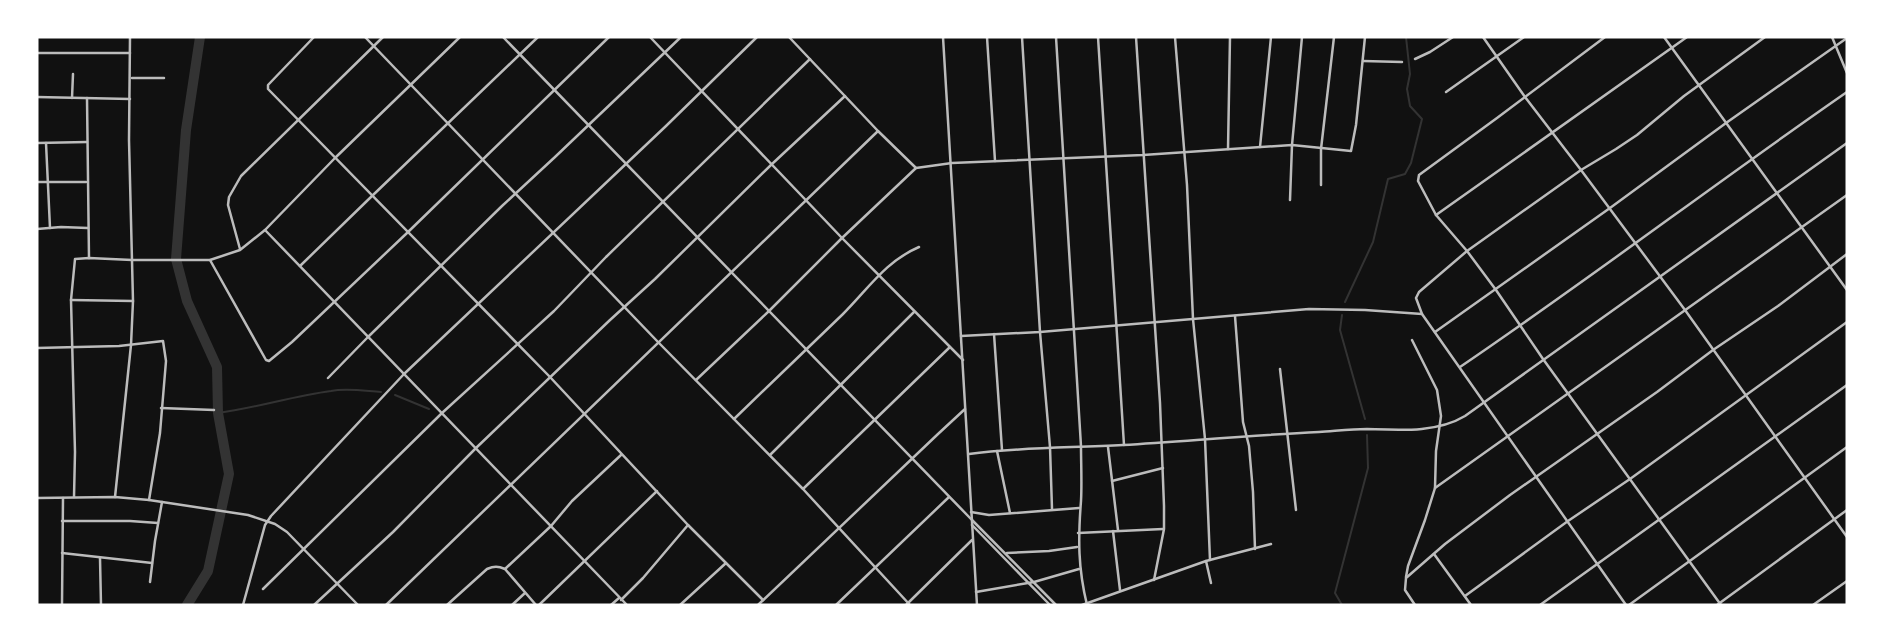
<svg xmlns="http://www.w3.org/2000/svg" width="1884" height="642" font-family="'Golos Text',sans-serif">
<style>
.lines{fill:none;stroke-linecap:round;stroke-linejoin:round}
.stream{stroke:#333;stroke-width:2}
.river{stroke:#333;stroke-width:10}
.minor{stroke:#bcbcbc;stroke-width:2.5}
.tertiary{stroke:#bcbcbc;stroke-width:2.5}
</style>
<rect width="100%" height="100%" fill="#111"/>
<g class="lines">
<g class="stream">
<path d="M 1345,302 L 1373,242 L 1388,179 L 1405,174 L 1411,163 L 1422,119 L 1410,106 L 1407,89 L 1410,74 L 1406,37"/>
<path d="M 1342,315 L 1340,330 L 1365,419"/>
<path d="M 395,395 L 429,409"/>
<path d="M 218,413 C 256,408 293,396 331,391 C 347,388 365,391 381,392"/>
<path d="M 1342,605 L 1335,593 L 1368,468 L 1367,435"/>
</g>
<path class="river" d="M 187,605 L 208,571 L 229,474 L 218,413 L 217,367 L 187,301 L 176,259 L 186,130 L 200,37"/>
<g class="minor">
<path d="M 314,37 L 268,85 L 268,89 L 550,377 L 688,525 L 763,600"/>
<path d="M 365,37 L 658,342 L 803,489 L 910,605"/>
<path d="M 503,37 L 971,519"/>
<path d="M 650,37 L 842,238 L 963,360"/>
<path d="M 789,37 L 878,131 L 916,168"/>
<path d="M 987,37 L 995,161"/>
<path d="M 1022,37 L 1040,332 L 1050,447 L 1052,509"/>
<path d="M 1056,37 L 1081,446 C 1081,464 1082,483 1081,501 C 1078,539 1078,568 1087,605"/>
<path d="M 1098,37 L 1124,445"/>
<path d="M 1136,37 L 1160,403 L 1164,506 L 1164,529 L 1154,580"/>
<path d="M 1175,37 L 1187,185 L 1193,319 L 1205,439 L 1210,560"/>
<path d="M 1483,37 L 1525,97 L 1581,170 L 1685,310 L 1847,537"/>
<path d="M 1605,37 L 1497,118 L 1419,175 L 1418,181 L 1436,215 L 1467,251 L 1496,290 L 1543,359 L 1721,605"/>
<path d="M 1832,37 L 1847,73"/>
<path d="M 37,53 L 130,53"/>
<path d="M 1415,59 L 1430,52 L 1453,37"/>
<path d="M 1363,61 L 1402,62"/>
<path d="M 132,78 L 164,78"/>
<path d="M 1446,92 L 1524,37"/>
<path d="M 37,97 L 130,99"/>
<path d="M 72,98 L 73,74"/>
<path d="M 87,98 L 89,258"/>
<path d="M 37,143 L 87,142"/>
<path d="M 46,143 L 50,228"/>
<path d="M 1260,147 L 1271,37"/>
<path d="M 1228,149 L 1230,37"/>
<path d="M 37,182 L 86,182"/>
<path d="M 1321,185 L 1321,149 L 1334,37"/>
<path d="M 1290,200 L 1292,145 L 1302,37"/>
<path d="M 1436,215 L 1687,37"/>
<path d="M 37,229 L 61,227 L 88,228"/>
<path d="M 265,230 L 627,605"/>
<path d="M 240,249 L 228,205 L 229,197 L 241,176 L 383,37"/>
<path d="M 210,260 L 266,360 L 269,361 L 292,342 L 407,233 L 609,37"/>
<path d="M 300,266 L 372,196 L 538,37"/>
<path d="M 71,300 L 133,301"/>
<path d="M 1235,316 L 1243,422 L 1249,446 L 1253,492 L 1255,549"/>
<path d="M 1435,332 L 1610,208 L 1726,123 L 1847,38"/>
<path d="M 994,334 L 1002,450"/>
<path d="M 961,336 L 1040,332 L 1309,309 L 1365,310 L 1422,314"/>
<path d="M 37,348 L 119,346 L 163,341 L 166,361 L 160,433 L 149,500"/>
<path d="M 1460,367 C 1591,278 1717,182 1847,92"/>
<path d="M 1280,369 L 1296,510"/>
<path d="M 328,378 L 368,337 L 502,206 L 555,157 L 681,37"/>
<path d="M 696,380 L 769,311 L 842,238 L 916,168 L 952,163 L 1143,155 L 1292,145 L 1351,151 L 1356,125 L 1365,37"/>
<path d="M 161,408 L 214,410"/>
<path d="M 734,419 C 770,384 807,349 843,314 C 868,289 886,261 919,247"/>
<path d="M 1108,447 L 1118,530"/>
<path d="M 997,451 L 1010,513"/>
<path d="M 969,454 C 1020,447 1071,448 1123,445 C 1188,441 1253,435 1319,432 C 1335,431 1351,429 1367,429 C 1399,430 1437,433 1465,416 L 1847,143"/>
<path d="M 770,455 L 914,312"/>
<path d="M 1112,481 L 1163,468"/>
<path d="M 804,488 L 950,347"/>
<path d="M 1435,488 L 1847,195"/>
<path d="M 74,497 L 75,452 L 71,300 L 75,259 L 89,258 L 132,260 L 210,260 L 240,250 L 265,230 L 335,158 L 460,37"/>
<path d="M 115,497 L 131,345 L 133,301 L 129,140 L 130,37"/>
<path d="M 971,512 L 989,515 L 1079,508"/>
<path d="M 62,521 L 130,521 L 158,523"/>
<path d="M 1113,531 L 1120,590"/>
<path d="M 1078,533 L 1163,529"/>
<path d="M 62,553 L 152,563"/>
<path d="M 1007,553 L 1049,551 L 1077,547"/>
<path d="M 1434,554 L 1471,605"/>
<path d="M 100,558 L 101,605"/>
<path d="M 1206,561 L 1211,583"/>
<path d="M 505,569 L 551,526 L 572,501 L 621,455"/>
<path d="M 1406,577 L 1408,566 L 1425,520 L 1435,488 L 1436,451 L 1441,416 L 1437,390 L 1412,340"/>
<path d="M 150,582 L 155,541 L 162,502"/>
<path d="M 263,589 L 442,413 L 554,311 L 606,257 L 810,59"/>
<path d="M 976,592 L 1034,582 L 1079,569"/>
<path d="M 1465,596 L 1568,521 L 1630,479 L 1847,322"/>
<path d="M 621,600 L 643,578 L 688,525"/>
<path d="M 62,605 L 63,498"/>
<path d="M 243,605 L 265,525 L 271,516 L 404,374 L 666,126 L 757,37"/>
<path d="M 314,605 L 393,532 L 476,448 L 610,320 L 655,279 L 772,164 L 845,96"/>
<path d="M 386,605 L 878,131"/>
<path d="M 447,605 L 487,569 C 494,566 498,566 505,569 L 536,605"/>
<path d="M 512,605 L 525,593"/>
<path d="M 539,605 L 657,491"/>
<path d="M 611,605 L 619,598"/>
<path d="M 680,605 L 726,563"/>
<path d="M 758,605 L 938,434 L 965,409"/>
<path d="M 836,605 L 949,497"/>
<path d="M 906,605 L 972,540"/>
<path d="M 1082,605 L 1206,561 L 1271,544"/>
<path d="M 1415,605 L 1405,590 L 1406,578 L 1445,544 L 1510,495 L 1657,392 L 1713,350 L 1778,306 L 1847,254"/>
<path d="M 1540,605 L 1847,385"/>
<path d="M 1626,605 L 1422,314 L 1416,298 L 1419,292 L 1467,251 L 1581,170 L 1616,149 L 1637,135 L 1684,96 L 1765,37"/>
<path d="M 1629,605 L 1847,447"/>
<path d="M 1717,605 L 1847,510"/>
<path d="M 1813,605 L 1847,581"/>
</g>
<g class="tertiary">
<path d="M 943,37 L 977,605"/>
<path d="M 1664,37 L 1847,290"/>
<path d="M 37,498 L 115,497 L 149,500 L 248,515 L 275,524 L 287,532 L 358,605"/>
<path d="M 972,520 L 1056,605"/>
<path d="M 972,525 L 1050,605"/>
</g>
</g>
<rect width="1884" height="642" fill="none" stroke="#ffffff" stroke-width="77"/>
</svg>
